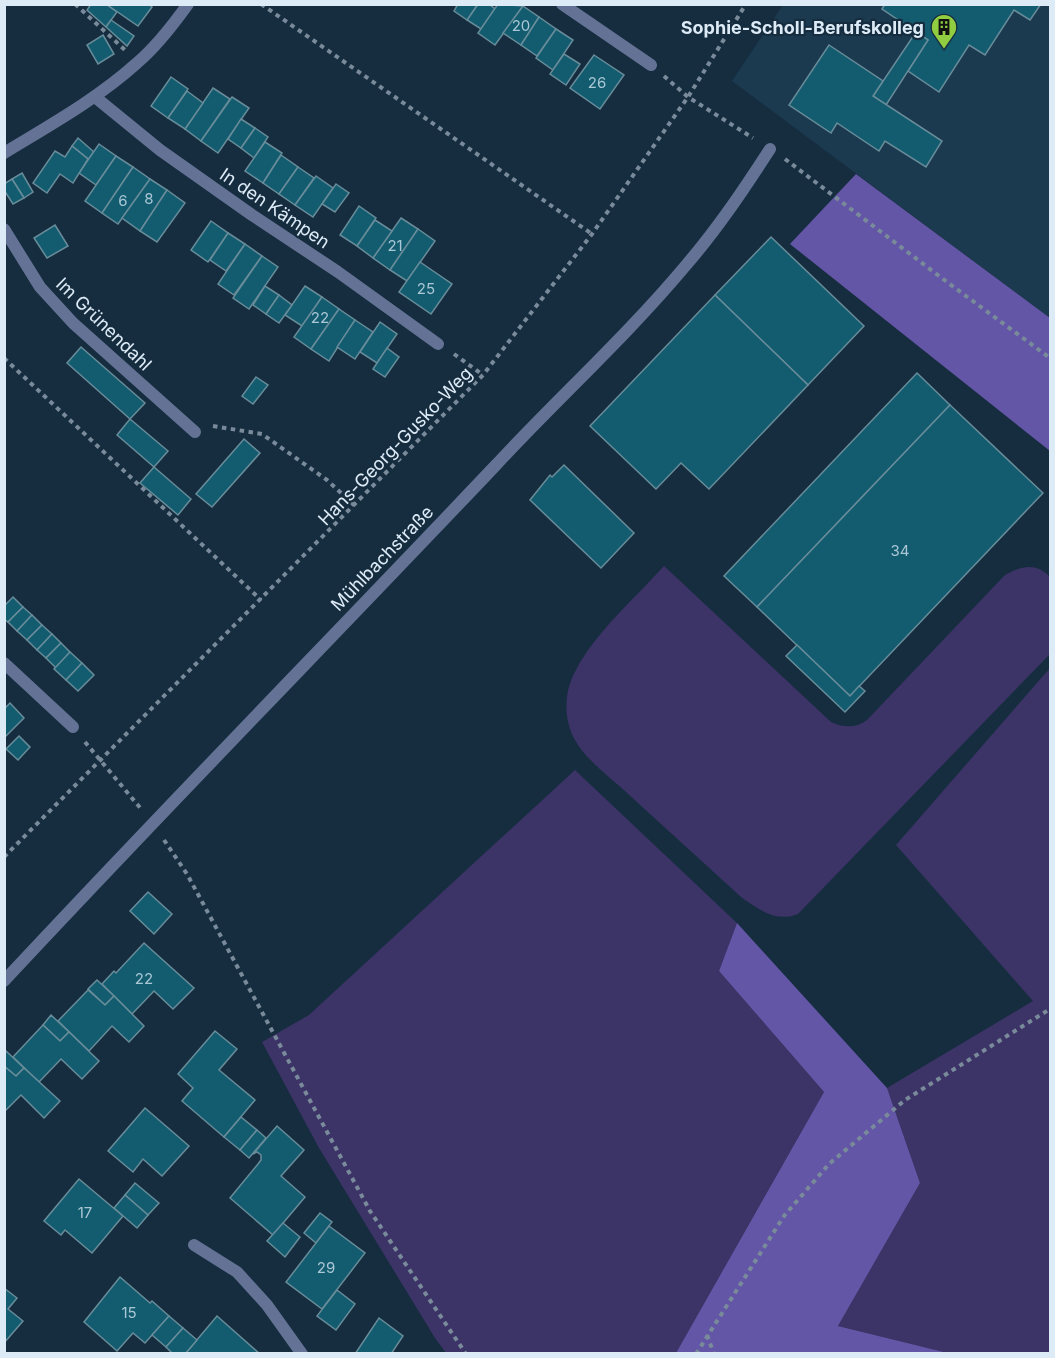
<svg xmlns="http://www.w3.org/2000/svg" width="1055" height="1358" font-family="Inter,sans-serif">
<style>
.built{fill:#1c3a4f}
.green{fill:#3c3367}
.forest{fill:#6456a6}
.building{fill:#135c70;stroke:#688c99;stroke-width:1.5}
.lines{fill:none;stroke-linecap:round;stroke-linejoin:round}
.path{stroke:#798b9a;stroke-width:4;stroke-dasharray:4.5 4.5;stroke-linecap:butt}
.minor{stroke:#647395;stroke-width:12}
.labels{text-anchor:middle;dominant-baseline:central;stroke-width:4.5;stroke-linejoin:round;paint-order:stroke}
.number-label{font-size:15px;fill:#aac7d5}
.poi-label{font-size:18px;font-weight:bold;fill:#ddebf7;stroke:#162d3f;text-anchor:end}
.street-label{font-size:18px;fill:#ddebf7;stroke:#162d3f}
</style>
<rect width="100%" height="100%" fill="#162d3f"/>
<path class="built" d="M 783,5 L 1050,5 L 1050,318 L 732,81 Z"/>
<g class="green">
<path d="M 664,566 L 831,722 C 843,728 857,728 867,720 L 1004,576 C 1020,566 1036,562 1050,577 L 1050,654 L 798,914 C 776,923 758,909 741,897 C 703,862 664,827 626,792 C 610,777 585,759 575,740 C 563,720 564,690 576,670 C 595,633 636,597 664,566 Z"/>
<path d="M 1050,668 L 1050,1353 L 948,1353 L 838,1326 L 920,1183 L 887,1088 L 1033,1001 L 896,845 Z"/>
<path d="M 575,770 L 737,923 L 719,971 L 824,1092 L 676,1353 L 446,1353 L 435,1338 L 319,1148 L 262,1042 L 309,1015 Z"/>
</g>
<g class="forest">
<path d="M 856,174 L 1050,318 L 1050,451 L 790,244 Z"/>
<path d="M 737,923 L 887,1088 L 920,1183 L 838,1326 L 948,1353 L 676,1353 L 824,1092 L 719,971 Z"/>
</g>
<g class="building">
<path d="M 91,4 L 106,4 L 117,12 L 106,27 L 87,10 Z"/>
<path d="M 106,4 L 149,4 L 152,7 L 138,26 Z"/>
<path d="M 478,4 L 489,4 L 495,9 L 481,29 L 467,20 Z"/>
<path d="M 478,4 L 467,20 L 454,11 L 458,4 Z"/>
<path d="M 498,4 L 523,6 L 495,45 L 478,33 Z"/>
<path d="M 885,4 L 1041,4 L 1030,20 L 1014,10 L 985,55 L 969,45 L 939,92 L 908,71 L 928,40 L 882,9 Z"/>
<path d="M 523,6 L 539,17 L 521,45 L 503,33 Z"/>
<path d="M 539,17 L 556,29 L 537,56 L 521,45 Z"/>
<path d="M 111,20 L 134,36 L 127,46 L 106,27 Z"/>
<path d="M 556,29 L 573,40 L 553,70 L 536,58 Z"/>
<path d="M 916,32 L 928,40 L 886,105 L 873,96 Z"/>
<path d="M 103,35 L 114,54 L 98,64 L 87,45 Z"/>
<path d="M 829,45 L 883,81 L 873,96 L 942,141 L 926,167 L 885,141 L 879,151 L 837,123 L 831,133 L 789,105 Z"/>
<path d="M 564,54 L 580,64 L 566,85 L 550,74 Z"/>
<path d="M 594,55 L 624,75 L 600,109 L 570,88 Z"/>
<path d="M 171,77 L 188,89 L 168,118 L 151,106 Z"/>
<path d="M 213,88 L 230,99 L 201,141 L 185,129 Z"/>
<path d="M 187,91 L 203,103 L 185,129 L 168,118 Z"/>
<path d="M 232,97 L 249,108 L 218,153 L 201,141 Z"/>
<path d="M 241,119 L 255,128 L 241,148 L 228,139 Z"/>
<path d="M 255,128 L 268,137 L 254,158 L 241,148 Z"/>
<path d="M 78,138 L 94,152 L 84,165 L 88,159 L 72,146 Z"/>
<path d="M 265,142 L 282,153 L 263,183 L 245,171 Z"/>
<path d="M 99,144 L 116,156 L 96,185 L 79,173 Z"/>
<path d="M 72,146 L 88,159 L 73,183 L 60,174 L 47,193 L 33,183 L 55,151 L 65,157 Z"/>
<path d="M 281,155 L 298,167 L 279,194 L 263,183 Z"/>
<path d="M 116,156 L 133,167 L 102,213 L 85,201 Z"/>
<path d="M 133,167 L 150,179 L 118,224 L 102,213 Z"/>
<path d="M 298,167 L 314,178 L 295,205 L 279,194 Z"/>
<path d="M 22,173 L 33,192 L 24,198 L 12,179 Z"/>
<path d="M 316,176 L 333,188 L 313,217 L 295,205 Z"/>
<path d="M 12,179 L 24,198 L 13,204 L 4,190 L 4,184 Z"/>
<path d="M 150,179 L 167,190 L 140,231 L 122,218 Z"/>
<path d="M 336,184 L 349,193 L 335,212 L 322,204 Z"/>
<path d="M 167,190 L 185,203 L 157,242 L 140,231 Z"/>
<path d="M 359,206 L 376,218 L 357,246 L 340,235 Z"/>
<path d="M 401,218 L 418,229 L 390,270 L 373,258 Z"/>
<path d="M 375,220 L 392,231 L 373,258 L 357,246 Z"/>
<path d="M 211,221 L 228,233 L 208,262 L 191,250 Z"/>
<path d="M 55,225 L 68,246 L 47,258 L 34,238 Z"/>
<path d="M 418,229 L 435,241 L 407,281 L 390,270 Z"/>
<path d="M 228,233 L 245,244 L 226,271 L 210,260 Z"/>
<path d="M 771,237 L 864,326 L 808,385 L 715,295 Z"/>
<path d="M 245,244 L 262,256 L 234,295 L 218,284 Z"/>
<path d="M 262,256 L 278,267 L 249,309 L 233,298 Z"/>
<path d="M 420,262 L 452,284 L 431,314 L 399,292 Z"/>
<path d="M 265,286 L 279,295 L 266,314 L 253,305 Z"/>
<path d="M 305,286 L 322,297 L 302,326 L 285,315 Z"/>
<path d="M 279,295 L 292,305 L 279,323 L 266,314 Z"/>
<path d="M 715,295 L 808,385 L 709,489 L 681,463 L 656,489 L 590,426 Z"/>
<path d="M 322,297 L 339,309 L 311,349 L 294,337 Z"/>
<path d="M 339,309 L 355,320 L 329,361 L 311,349 Z"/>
<path d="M 355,320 L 373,332 L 355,359 L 337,347 Z"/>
<path d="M 380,322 L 397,334 L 377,363 L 360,352 Z"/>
<path d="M 81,347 L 145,403 L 130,419 L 67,363 Z"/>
<path d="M 387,348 L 399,357 L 385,377 L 373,369 Z"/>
<path d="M 917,373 L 950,405 L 757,607 L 724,576 Z"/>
<path d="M 256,377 L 268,385 L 253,404 L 242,396 Z"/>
<path d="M 950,405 L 1043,493 L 850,696 L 757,607 Z"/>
<path d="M 130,419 L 168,451 L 154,467 L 117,435 Z"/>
<path d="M 244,439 L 260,453 L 212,507 L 196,494 Z"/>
<path d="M 564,465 L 634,533 L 601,568 L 530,500 L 550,475 L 552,477 Z"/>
<path d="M 154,467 L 191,499 L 178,515 L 140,483 Z"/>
<path d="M 13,597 L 23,607 L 8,622 L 4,619 L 4,606 Z"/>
<path d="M 23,607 L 32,615 L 17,631 L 8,622 Z"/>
<path d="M 32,615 L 42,625 L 27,640 L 17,631 Z"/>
<path d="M 42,625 L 52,634 L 37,650 L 27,640 Z"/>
<path d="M 52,634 L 61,643 L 46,658 L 37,650 Z"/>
<path d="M 61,643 L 70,652 L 56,668 L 46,658 Z"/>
<path d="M 797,645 L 850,696 L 859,686 L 865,691 L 845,712 L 786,656 Z"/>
<path d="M 70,652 L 82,663 L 66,680 L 54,669 Z"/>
<path d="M 82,663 L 94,675 L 78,691 L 66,680 Z"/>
<path d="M 10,703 L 24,718 L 4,738 L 4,709 Z"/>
<path d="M 19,736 L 30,747 L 18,760 L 6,749 Z"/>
<path d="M 148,892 L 172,914 L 154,934 L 130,911 Z"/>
<path d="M 144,943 L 194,988 L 173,1009 L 154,991 L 132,1014 L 102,984 L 114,971 L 116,973 Z"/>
<path d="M 97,980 L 114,996 L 105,1005 L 88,989 Z"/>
<path d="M 88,990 L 105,1005 L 114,996 L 144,1026 L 129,1042 L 112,1026 L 89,1051 L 58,1021 Z"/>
<path d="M 51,1015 L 69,1032 L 60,1041 L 43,1025 Z"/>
<path d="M 43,1025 L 60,1041 L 69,1032 L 99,1061 L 82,1079 L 61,1059 L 39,1082 L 13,1057 Z"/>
<path d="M 215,1031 L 237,1049 L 219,1070 L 255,1100 L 224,1137 L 182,1101 L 193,1088 L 178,1074 Z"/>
<path d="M 6,1051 L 24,1068 L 16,1076 L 4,1066 L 4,1053 Z"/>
<path d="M 4,1066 L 16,1076 L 24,1068 L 60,1101 L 44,1118 L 21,1095 L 4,1112 Z"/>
<path d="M 145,1108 L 189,1146 L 162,1176 L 143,1159 L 133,1172 L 108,1151 Z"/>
<path d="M 241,1117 L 257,1130 L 240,1150 L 224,1137 Z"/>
<path d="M 277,1126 L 304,1150 L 281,1176 L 305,1197 L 273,1235 L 230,1198 L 258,1164 L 261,1160 L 261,1155 L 257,1152 L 253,1154 Z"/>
<path d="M 257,1130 L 266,1138 L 249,1158 L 240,1150 Z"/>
<path d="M 79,1179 L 123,1216 L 92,1253 L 65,1230 L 61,1235 L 44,1221 Z"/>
<path d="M 135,1183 L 159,1203 L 148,1215 L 125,1195 Z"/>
<path d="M 125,1195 L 148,1215 L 137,1228 L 114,1208 Z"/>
<path d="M 320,1213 L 332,1222 L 316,1243 L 304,1233 Z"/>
<path d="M 283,1223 L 300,1237 L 285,1257 L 267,1241 Z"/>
<path d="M 329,1226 L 365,1253 L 322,1309 L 286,1282 Z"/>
<path d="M 120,1277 L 150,1303 L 152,1301 L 169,1316 L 145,1343 L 133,1333 L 117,1351 L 84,1322 Z"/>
<path d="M 4,1288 L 17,1298 L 8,1309 L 23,1321 L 4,1343 Z"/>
<path d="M 337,1290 L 355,1304 L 336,1330 L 317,1316 Z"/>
<path d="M 169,1316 L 183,1328 L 166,1347 L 152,1335 Z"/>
<path d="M 217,1316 L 260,1354 L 185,1354 Z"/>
<path d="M 379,1318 L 403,1336 L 391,1354 L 355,1354 Z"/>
<path d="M 183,1328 L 197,1340 L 185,1354 L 173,1354 L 166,1347 Z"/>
</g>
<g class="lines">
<g class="path">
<path d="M 75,4 L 125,50"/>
<path d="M 261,4 L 592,234"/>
<path d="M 664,76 L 688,97 L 753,138"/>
<path d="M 785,159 L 947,282 L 1050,358"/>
<path d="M 454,354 L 483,375"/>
<path d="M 4,358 L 261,600"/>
<path d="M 213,426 L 262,434 L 327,480 L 355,506"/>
<path d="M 85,742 L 142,810"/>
<path d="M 164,840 L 187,874 L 370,1211 L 466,1354"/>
<path d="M 4,857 L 483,375 L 592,234 L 688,97 L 746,4"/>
<path d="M 707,1335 L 714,1354"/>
<path d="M 696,1354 L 784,1216 L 829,1164 L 905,1100 L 1050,1009"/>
</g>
<g class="minor">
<path d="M 562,4 L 651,65"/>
<path d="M 95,97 L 160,150 L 252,215 L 338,272 L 438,344"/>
<path d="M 4,153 C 50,125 97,99 137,63 C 157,46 173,25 188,4"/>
<path d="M 4,229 L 40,287 L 73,323 L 195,432"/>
<path d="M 4,663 L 73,727"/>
<path d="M 4,981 C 166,807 332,638 495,466 C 558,398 627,336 687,264 C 718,228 744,189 770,149"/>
<path d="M 194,1245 L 237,1272 L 267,1305 L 302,1354"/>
</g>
</g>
<defs>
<g id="building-pin" transform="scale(1.35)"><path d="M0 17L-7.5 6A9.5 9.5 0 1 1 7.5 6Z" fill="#90cd40" stroke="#162d3f"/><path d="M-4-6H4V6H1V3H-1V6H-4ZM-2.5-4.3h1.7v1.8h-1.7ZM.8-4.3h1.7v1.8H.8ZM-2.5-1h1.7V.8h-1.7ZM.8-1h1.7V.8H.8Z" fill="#111"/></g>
</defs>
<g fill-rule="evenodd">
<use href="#building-pin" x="944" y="27"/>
</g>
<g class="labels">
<g class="number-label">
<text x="521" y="25">20</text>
<text x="597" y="82">26</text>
<text x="149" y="198">8</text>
<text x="123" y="200">6</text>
<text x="395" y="245">21</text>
<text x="426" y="288">25</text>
<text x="320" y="317">22</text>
<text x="900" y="550">34</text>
<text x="144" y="978">22</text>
<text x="85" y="1212">17</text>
<text x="326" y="1267">29</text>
<text x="129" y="1312">15</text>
</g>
<g class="poi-label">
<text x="924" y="27">Sophie-Scholl-Berufskolleg</text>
</g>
<g class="street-label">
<text transform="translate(275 208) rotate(34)">In den Kämpen</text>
<text transform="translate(104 324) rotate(44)">Im Grünendahl</text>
<text transform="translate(395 446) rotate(-46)">Hans-Georg-Gusko-Weg</text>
<text transform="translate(382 558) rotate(-46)">Mühlbachstraße</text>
</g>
</g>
<rect width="1055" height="1358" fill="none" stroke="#ddebf7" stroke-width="12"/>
</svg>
